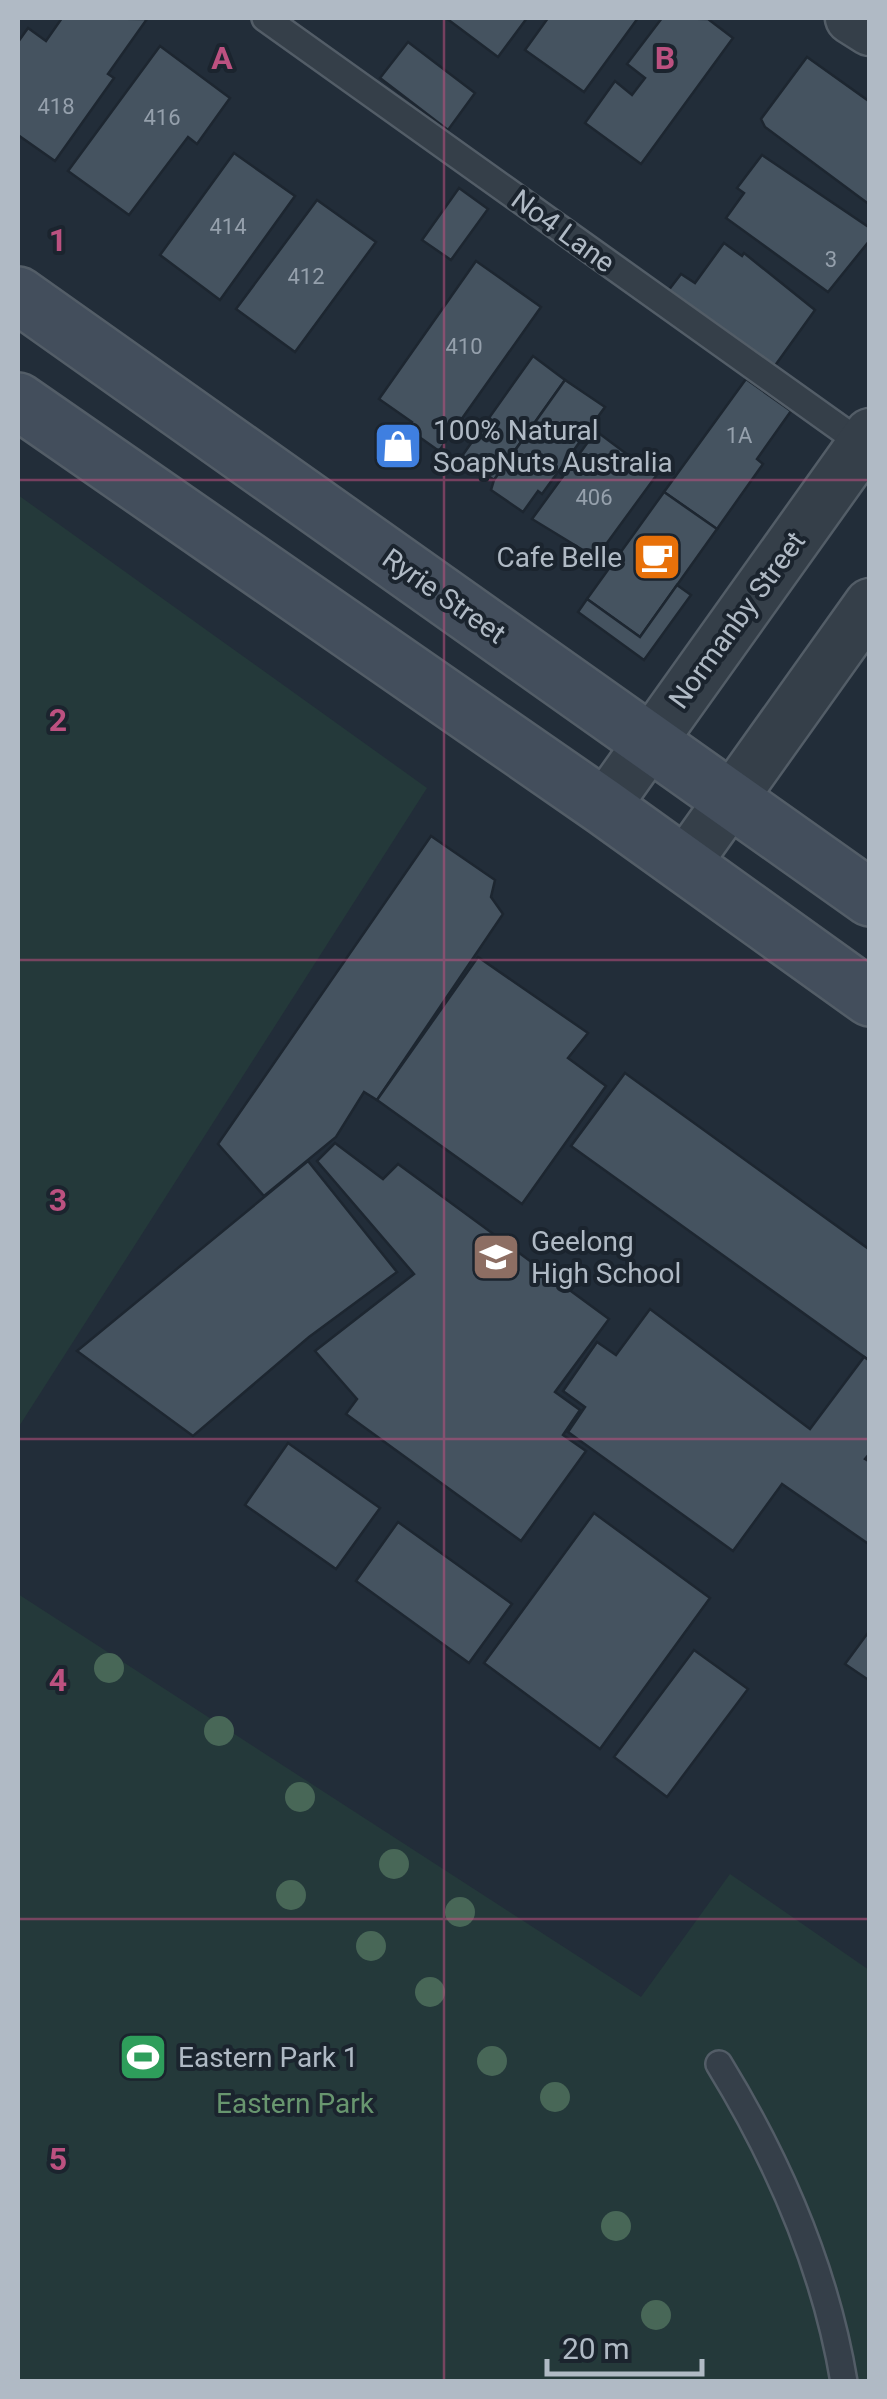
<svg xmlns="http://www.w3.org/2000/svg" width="887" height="2399" font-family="Roboto,sans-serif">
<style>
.green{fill:#24393a}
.building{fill:#455360;stroke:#1d2630;stroke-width:2.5}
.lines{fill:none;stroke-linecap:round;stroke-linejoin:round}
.service-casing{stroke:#535d67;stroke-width:30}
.minor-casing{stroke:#535d67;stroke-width:55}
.secondary-casing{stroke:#535d67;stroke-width:60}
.service{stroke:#353f49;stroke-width:25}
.minor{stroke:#353f49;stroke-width:50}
.secondary{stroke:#434e5c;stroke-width:55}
.tree{fill:#486757}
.grid{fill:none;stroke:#bc5180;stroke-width:2.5;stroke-opacity:0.55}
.labels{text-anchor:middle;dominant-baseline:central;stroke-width:8;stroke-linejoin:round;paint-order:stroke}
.number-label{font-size:22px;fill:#95a0ac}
.street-label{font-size:28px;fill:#b0bac5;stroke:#1b242e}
.poi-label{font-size:28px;fill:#b0bac5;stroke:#1b242e;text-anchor:start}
.park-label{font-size:28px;fill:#68966f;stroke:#1b242e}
.grid-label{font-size:32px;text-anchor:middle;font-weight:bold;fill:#bc5180;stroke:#1b242e;stroke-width:8;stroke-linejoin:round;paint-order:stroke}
</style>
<rect width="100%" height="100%" fill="#222d39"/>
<g class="green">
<path d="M 18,495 L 427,788 L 18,1428 Z"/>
<path d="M 18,1594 L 641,1997 L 730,1874 L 869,1970 L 869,2381 L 18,2381 Z"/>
</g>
<g class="building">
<path d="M 62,18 L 147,19 L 108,74 L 114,78 L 55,161 L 18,135 L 18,42 L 28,28 L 46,41 Z"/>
<path d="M 446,18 L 527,18 L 498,57 Z"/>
<path d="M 548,18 L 638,18 L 584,92 L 525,50 Z"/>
<path d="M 662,18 L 708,19 L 733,38 L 641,164 L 585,123 L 615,81 L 632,95 L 645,78 L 627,64 Z"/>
<path d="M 408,42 L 475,93 L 448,130 L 380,78 Z"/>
<path d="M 160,46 L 230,98 L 197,144 L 188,137 L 129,215 L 68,171 Z"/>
<path d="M 807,57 L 870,102 L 870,205 L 765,127 L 761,119 Z"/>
<path d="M 234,153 L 295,196 L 220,300 L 160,255 Z"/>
<path d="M 762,155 L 870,228 L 870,240 L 828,292 L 726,218 L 744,193 L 737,188 Z"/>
<path d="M 459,188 L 488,209 L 451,260 L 422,240 Z"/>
<path d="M 317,200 L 376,242 L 295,352 L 236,309 Z"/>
<path d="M 724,243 L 742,256 L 744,253 L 815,310 L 774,367 L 668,291 L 681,274 L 695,283 Z"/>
<path d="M 476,261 L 541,307 L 439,451 L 408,429 L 412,422 L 379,399 Z"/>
<path d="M 533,356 L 565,380 L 494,480 L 462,456 Z"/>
<path d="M 746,379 L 791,411 L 757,459 L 763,464 L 717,529 L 664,492 Z"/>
<path d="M 565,380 L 605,407 L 542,494 L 538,491 L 523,512 L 491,490 L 494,480 Z"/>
<path d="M 596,431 L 656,476 L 596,558 L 532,519 Z"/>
<path d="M 664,492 L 717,529 L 640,637 L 587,599 Z"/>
<path d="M 677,585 L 691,595 L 644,660 L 578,612 L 587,599 L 640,637 Z"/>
<path d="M 431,836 L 495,880 L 491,897 L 503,914 L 377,1100 L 364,1092 L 336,1137 L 264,1196 L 218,1144 Z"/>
<path d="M 478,957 L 588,1033 L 568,1058 L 606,1086 L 522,1204 L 377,1100 Z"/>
<path d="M 625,1073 L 870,1250 L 870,1361 L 571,1146 Z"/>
<path d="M 335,1143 L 383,1179 L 398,1164 L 609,1319 L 555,1392 L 580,1410 L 563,1435 L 586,1451 L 521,1541 L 346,1414 L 357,1399 L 315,1351 L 414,1274 L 317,1161 Z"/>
<path d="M 308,1161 L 397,1272 L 309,1337 L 193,1436 L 77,1351 Z"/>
<path d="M 650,1309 L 810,1429 L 864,1357 L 870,1361 L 870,1453 L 865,1459 L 870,1462 L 870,1545 L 782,1484 L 733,1551 L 568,1432 L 585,1407 L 563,1391 L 597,1342 L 616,1355 Z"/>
<path d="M 288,1443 L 380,1508 L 336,1569 L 245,1505 Z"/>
<path d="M 594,1513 L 710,1598 L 600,1749 L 484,1663 Z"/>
<path d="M 398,1522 L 512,1604 L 469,1663 L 356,1581 Z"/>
<path d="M 870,1630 L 870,1681 L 845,1664 Z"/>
<path d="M 694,1650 L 748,1689 L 667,1797 L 614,1757 Z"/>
</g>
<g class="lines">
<g class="service-casing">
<g id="service">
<path d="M 265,18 L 862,444"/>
<path d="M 719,2064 C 779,2162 825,2267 844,2382"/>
</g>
</g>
<g class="minor-casing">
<g id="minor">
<path d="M 851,18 L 870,30"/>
<path d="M 604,807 L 870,434"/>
<path d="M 684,865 L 870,604"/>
</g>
</g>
<g class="secondary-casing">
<g id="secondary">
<path d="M 18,295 L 870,898"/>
<path d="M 18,401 L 604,807 L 870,998"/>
</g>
</g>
<use href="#service" class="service"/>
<use href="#minor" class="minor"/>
<use href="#secondary" class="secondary"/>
</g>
<g class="tree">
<circle cx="109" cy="1668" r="15"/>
<circle cx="219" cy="1731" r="15"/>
<circle cx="300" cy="1797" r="15"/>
<circle cx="394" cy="1864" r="15"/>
<circle cx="291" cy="1895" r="15"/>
<circle cx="460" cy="1912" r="15"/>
<circle cx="371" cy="1946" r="15"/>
<circle cx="430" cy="1992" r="15"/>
<circle cx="492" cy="2061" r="15"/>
<circle cx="555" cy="2097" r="15"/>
<circle cx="616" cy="2226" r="15"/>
<circle cx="656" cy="2315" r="15"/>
</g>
<path class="grid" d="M 444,18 L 444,2382M 18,480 L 870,480M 18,960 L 870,960M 18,1439 L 870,1439M 18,1919 L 870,1919"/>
<defs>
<g id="shop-square" transform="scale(2.5)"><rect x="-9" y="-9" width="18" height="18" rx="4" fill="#3f7fe0" stroke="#1b242e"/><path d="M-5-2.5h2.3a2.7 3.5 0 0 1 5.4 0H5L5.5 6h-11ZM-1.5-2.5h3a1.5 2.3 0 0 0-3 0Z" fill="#fff"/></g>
<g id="cafe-square" transform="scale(2.5)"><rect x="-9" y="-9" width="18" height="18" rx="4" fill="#e8710a" stroke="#1b242e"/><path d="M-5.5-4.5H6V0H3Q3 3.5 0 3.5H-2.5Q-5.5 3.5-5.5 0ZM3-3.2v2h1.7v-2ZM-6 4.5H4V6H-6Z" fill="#fff"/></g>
<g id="school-square" transform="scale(2.5)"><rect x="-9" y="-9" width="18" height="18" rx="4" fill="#8d6e63" stroke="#1b242e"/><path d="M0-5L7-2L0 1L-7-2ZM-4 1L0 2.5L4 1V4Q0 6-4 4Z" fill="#fff"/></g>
<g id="stadium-square" transform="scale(2.5)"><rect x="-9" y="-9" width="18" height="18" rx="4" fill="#2e9e5b" stroke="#1b242e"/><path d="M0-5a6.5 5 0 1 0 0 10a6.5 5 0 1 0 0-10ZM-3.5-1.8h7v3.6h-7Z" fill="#fff"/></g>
</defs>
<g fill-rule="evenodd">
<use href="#shop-square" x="398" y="446"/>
<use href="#cafe-square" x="657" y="557"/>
<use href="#school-square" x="496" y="1257"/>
<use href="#stadium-square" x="143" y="2057"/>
</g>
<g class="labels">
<g class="number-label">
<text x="56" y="106">418</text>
<text x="162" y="117">416</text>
<text x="228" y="226">414</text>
<text x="831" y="259">3</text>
<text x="306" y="276">412</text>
<text x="464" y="346">410</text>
<text x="739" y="435">1A</text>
<text x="594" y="497">406</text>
</g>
<g class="street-label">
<text transform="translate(563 231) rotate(36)">No4 Lane</text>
<text transform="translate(444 596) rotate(35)">Ryrie Street</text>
<text transform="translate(737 620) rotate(-54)">Normanby Street</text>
</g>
<g class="poi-label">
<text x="433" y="430">100% Natural<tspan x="433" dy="32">SoapNuts Australia</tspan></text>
<text x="622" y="557" text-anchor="end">Cafe Belle</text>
<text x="531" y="1241">Geelong<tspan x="531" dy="32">High School</tspan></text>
<text x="178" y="2057">Eastern Park 1</text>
</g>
<g class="park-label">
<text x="295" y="2103">Eastern Park</text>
</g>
</g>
<g class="grid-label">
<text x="222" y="69">A</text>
<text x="665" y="69">B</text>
<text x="58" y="251">1</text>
<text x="58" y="731">2</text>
<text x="58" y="1211">3</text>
<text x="58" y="1691">4</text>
<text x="58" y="2170">5</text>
</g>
<rect width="887" height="2399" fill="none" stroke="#b0bac5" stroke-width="40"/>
<path d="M547 2359v15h155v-15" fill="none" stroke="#b0bac5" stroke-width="5"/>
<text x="562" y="2359" font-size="30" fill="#b0bac5" stroke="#1b242e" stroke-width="8" paint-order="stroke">20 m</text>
</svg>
